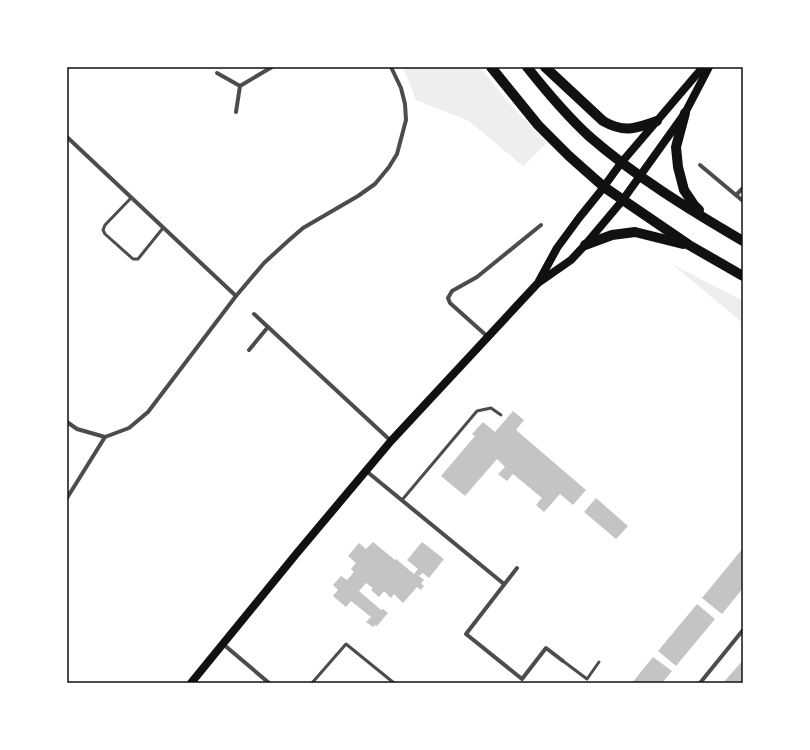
<svg xmlns="http://www.w3.org/2000/svg" width="810" height="750" font-family="'Asap Condensed',sans-serif">
<style>
.green{fill:#eee}
.building{fill:#c4c4c4}
.lines{fill:none;stroke-linecap:round;stroke-linejoin:round}
.service{stroke:#4c4c4c;stroke-width:3}
.minor{stroke:#4c4c4c;stroke-width:4}
.secondary{stroke:#111;stroke-width:8}
.primary{stroke:#111;stroke-width:10}
.neatline{fill:none;stroke:#111;stroke-width:1.5}
</style>
<rect width="100%" height="100%" fill="#fff"/>
<g class="green">
<path d="M 403,67 L 480,67 L 508,102 L 547,143 L 523,166 L 469,121 L 416,100 Z"/>
<path d="M 672,264 L 743,301 L 743,323 Z"/>
</g>
<g class="building">
<path d="M 513,411 L 524,420 L 516,430 L 586,490 L 573,505 L 560,494 L 544,512 L 536,505 L 542,498 L 513,474 L 507,481 L 498,474 L 505,467 L 497,459 L 465,496 L 441,476 L 475,436 L 472,434 L 483,422 L 495,432 Z"/>
<path d="M 596,498 L 628,526 L 616,539 L 584,512 Z"/>
<path d="M 373,542 L 395,560 L 396,559 L 414,574 L 418,569 L 407,560 L 422,542 L 444,559 L 429,578 L 423,573 L 419,576 L 424,580 L 421,583 L 424,586 L 421,590 L 417,587 L 403,603 L 394,594 L 391,598 L 384,591 L 379,597 L 371,590 L 373,588 L 366,583 L 359,591 L 381,610 L 383,609 L 388,613 L 377,626 L 375,625 L 373,627 L 366,622 L 371,617 L 351,601 L 346,607 L 333,596 L 338,590 L 333,585 L 341,576 L 347,580 L 354,572 L 351,569 L 356,563 L 348,556 L 359,543 L 366,549 Z"/>
<path d="M 743,548 L 743,588 L 722,614 L 702,598 Z"/>
<path d="M 697,604 L 715,619 L 676,666 L 658,651 Z"/>
<path d="M 653,657 L 672,671 L 662,683 L 632,683 Z"/>
<path d="M 743,660 L 743,683 L 723,683 Z"/>
</g>
<g class="lines">
<g class="service">
<path d="M 131,198 L 105,225 L 103,230 L 105,234 L 133,259 L 138,259 L 163,228"/>
<path d="M 402,500 L 477,411 L 491,408 L 501,415"/>
<path d="M 563,661 L 587,679 L 599,662"/>
<path d="M 312,683 L 346,644 L 394,683"/>
</g>
<g class="minor">
<path d="M 217,73 L 240,86"/>
<path d="M 236,112 L 240,86 L 272,67"/>
<path d="M 67,137 L 236,296"/>
<path d="M 700,165 L 743,201"/>
<path d="M 736,195 L 743,188"/>
<path d="M 254,314 L 391,441"/>
<path d="M 488,337 L 450,303 L 448,298 L 452,291 L 477,277 L 541,225"/>
<path d="M 249,350 L 268,327"/>
<path d="M 67,422 L 77,429 L 105,437 L 129,428 L 148,412 L 236,296 L 264,263 L 288,241 L 303,228 L 358,196 L 375,184 L 389,167 L 397,154 L 406,120 L 405,104 L 401,88 L 391,67"/>
<path d="M 365,470 L 504,584"/>
<path d="M 67,498 L 105,437"/>
<path d="M 517,568 L 466,634 L 522,679 L 546,648 L 563,661"/>
<path d="M 223,644 L 269,683"/>
<path d="M 700,683 L 743,630"/>
</g>
<g class="secondary">
<path d="M 539,281 L 557,248 L 579,218 L 600,192 L 621,163 L 703,67"/>
<path d="M 191,683 L 297,553 L 391,441 L 538,283 L 571,260 L 585,245 L 622,201 L 685,113 L 709,67"/>
</g>
<g class="primary">
<path d="M 491,67 L 538,125 L 569,156 L 604,187 L 689,245 L 743,276"/>
<path d="M 527,67 C 546,91 567,116 590,137 C 636,177 690,210 743,241"/>
<path d="M 545,67 L 603,121 C 624,133 635,129 657,121"/>
<path d="M 685,113 L 676,147 L 678,167 L 684,190 L 694,205 L 699,210"/>
<path d="M 585,245 L 612,235 L 635,232 L 683,244"/>
</g>
</g>
<rect width="810" height="750" fill="none" stroke="#ffffff" stroke-width="136"/>
<rect x="68" y="68" width="674" height="614" class="neatline"/>
</svg>
